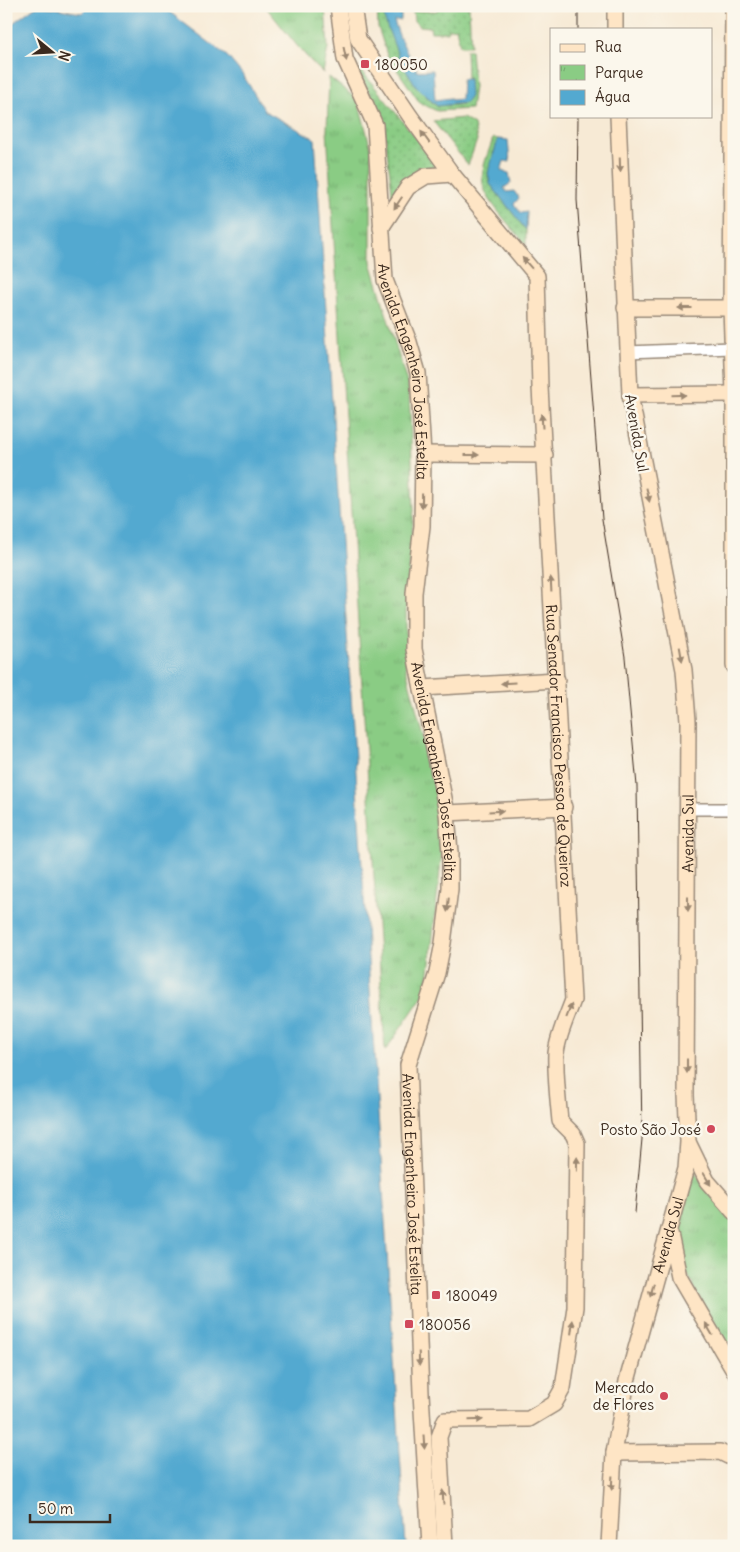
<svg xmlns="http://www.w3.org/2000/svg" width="740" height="1552" font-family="Delius,sans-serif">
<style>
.grass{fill:url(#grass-dots);stroke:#627b51}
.park{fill:url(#park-tufts);stroke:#627b51}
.water{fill:#53a9d0;stroke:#476a77}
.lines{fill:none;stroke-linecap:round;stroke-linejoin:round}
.street-casing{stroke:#998a7a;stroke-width:14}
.secondary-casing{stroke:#998a7a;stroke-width:18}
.street{stroke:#fff;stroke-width:11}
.secondary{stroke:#fee5c5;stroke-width:15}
.tram{stroke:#3b2a1e;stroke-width:1}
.oneway{fill:#9c8872}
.poi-dot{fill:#d1495b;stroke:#fbf7ec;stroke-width:2}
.labels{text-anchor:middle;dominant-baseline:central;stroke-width:5;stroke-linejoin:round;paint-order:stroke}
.poi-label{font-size:15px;fill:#3b2a1e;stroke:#fbf7ec;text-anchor:start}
.street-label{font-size:15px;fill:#3b2a1e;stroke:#fbf7ec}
</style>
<defs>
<pattern id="grass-dots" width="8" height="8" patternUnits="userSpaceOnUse" patternTransform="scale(1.25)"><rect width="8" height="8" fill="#8acc84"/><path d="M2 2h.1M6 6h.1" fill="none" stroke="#78af72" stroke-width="1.8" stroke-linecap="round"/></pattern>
<pattern id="park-tufts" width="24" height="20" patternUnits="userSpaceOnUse" patternTransform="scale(1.25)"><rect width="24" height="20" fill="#8acc84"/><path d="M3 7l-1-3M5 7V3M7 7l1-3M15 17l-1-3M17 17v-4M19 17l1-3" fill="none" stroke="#78af72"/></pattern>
</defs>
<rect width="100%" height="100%" fill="#fbf7ec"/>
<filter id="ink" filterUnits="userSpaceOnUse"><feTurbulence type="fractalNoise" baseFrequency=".02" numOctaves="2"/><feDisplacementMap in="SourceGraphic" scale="10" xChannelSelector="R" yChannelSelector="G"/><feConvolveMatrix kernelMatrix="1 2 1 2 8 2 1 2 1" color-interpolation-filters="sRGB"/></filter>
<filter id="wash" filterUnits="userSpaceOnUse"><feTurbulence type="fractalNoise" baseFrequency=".0096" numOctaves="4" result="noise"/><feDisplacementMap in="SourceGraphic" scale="20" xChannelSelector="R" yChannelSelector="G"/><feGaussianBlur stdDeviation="1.12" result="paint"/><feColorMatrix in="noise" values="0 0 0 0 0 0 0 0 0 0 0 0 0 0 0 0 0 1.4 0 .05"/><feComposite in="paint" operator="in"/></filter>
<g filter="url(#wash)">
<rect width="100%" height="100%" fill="#f7ead5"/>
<g class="grass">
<path d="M 377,6 L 383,6 L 383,12 L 421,91 L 435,105 L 462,105 L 469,79 L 467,79 L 466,50 L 471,50 L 474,86 L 471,109 L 437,111 L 420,103 L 387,55 L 378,27 Z"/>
<path d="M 438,6 L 469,6 L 471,46 L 460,46 L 456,28 L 448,29 L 448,32 L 431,32 L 430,27 L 420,26 L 414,21 L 413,11 L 437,11 Z"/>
<path d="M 361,70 L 440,167 L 422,170 L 393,200 L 383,118 L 358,72 Z"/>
<path d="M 463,118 L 474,125 L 477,140 L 468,165 L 433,121 Z"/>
<path d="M 493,138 L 498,139 L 488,173 L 490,184 L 526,230 L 526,245 C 515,230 486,202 483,184 C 480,169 489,152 493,138 Z"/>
</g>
<g class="park">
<path d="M 265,6 L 325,6 L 328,48 L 323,73 C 301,53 284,29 265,6 Z"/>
<path d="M 329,77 L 358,100 L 371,149 L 371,262 L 409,390 L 414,510 L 406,608 L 406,669 L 433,773 L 442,852 L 427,990 L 385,1051 L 327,130 Z"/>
<path d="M 695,1173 L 734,1219 L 734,1353 C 714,1323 675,1267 678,1230 C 679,1212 688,1192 693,1174 Z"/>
</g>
<g class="water">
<path d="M 36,6 C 52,6 66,11 82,13 L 88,6 L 163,7 L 227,56 L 243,75 L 265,111 L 315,139 L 406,1546 L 6,1546 L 6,28 Z"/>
<path d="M 401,6 L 401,20 L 394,21 L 400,38 L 410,58 L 416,58 L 416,71 L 433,70 L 435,100 L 451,98 L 451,100 L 461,99 L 462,79 L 469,79 L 470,96 L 466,103 L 437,106 L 417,87 L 401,63 L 385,21 L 383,6 Z"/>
<path d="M 498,139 L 508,140 L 510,162 L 504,161 L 501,171 L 509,173 L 511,183 L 504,188 L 507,192 L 514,191 L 519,198 L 514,204 L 521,213 L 527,212 L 526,230 L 490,184 L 488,173 Z"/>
</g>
</g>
<g filter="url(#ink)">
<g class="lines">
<g class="street-casing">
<g id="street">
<path d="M 627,352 L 732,348"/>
<path d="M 687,809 L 734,809"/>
</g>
</g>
<g class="secondary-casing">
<g id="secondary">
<path id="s1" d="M 338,6 L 345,59 L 375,125 L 385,280 L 409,342 L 418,373 L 423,454 L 422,526 L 414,593 L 414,649 L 447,813 L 450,853 L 450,889 L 443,943 L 437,973 L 408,1065 L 421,1393 L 430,1546"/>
<path id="s2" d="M 353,6 L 358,39 L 410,116 L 452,174 L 537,276 L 540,387 L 573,1000 C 567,1017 558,1035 556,1053 C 555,1075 558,1099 560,1121 L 573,1134 L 577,1143 L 575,1307 L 563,1388 L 554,1404 L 529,1419 L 445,1420 L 439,1437 L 445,1546"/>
<path d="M 615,6 L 615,29"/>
<path d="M 733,6 L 731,308 L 734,394 L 734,666"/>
<path d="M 381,228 L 408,187 L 426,176 L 452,174"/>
<path d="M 625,308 L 734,308"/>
<path d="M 630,395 L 734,394"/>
<path d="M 423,454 L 545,455"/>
<path d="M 422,688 L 557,680"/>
<path d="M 447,813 L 564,807"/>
<path d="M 689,1144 L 707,1181 L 734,1212"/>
<path d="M 670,1234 L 679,1277 L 734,1371"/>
<path d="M 614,1453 L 720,1452 L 734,1459"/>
<path id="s3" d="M 609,1546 L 614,1453 L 627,1381 L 686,1168 L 688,1142 L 686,1095 L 688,721 L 684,670 L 630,395 L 618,116"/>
</g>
</g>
<use href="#street" class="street"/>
<use href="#secondary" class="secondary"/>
<g class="tram">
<path d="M 578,29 L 578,6"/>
<path d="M 578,116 L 577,200 L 602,519 L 625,657 L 637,786 L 642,1139 L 635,1213"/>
</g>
</g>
<defs><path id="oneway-solid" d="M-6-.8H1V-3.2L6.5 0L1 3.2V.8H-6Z" transform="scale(1.25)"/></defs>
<g class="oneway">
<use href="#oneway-solid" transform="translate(345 54) rotate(78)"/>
<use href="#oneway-solid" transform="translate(425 137) rotate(-126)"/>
<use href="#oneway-solid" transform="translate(620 165) rotate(88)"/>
<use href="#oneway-solid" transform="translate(398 203) rotate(124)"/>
<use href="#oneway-solid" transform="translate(527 263) rotate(-131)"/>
<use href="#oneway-solid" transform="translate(685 308) rotate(180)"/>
<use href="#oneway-solid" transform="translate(679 395) rotate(-1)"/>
<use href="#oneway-solid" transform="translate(542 421) rotate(-94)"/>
<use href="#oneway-solid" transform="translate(472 455)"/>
<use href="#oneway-solid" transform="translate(648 495) rotate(78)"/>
<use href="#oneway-solid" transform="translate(422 501) rotate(91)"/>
<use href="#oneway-solid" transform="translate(551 584) rotate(-93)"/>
<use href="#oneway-solid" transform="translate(681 654) rotate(80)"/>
<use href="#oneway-solid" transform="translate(508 683) rotate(177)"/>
<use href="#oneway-solid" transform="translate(496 811) rotate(-3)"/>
<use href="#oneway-solid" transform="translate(688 904) rotate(90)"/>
<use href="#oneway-solid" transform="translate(448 905) rotate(96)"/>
<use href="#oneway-solid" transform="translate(569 1011) rotate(-69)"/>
<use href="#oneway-solid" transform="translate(687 1066) rotate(90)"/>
<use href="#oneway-solid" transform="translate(577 1164) rotate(-89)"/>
<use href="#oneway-solid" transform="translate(707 1179) rotate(59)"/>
<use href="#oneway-solid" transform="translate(652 1290) rotate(105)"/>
<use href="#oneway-solid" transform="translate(572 1327) rotate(-83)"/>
<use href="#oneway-solid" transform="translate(709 1329) rotate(-120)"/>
<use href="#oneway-solid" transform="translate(419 1359) rotate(88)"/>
<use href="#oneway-solid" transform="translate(476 1420) rotate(-1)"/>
<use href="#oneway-solid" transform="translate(424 1442) rotate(86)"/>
<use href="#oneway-solid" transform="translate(612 1483) rotate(93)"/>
<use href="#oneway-solid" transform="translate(443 1497) rotate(-93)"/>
</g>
</g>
<g class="poi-dot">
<rect x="360" y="59" width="10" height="10" rx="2.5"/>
<circle cx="711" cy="1129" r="5"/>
<rect x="431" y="1290" width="10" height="10" rx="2.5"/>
<rect x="404" y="1319" width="10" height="10" rx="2.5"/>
<circle cx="664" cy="1396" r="5"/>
</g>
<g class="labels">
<g class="poi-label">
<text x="375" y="64">180050</text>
<text x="701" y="1129" text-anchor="end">Posto São José</text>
<text x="446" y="1295">180049</text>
<text x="419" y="1324">180056</text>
<text x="654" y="1387" text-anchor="end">Mercado<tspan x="654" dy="17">de Flores</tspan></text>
</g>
<g class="street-label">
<text stroke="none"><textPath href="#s1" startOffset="376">Avenida Engenheiro José Estelita</textPath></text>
<text transform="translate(637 433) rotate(80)">Avenida Sul</text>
<text stroke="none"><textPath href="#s2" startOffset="801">Rua Senador Francisco Pessoa de Queiroz</textPath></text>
<text stroke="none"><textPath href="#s1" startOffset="781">Avenida Engenheiro José Estelita</textPath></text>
<text stroke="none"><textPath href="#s3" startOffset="722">Avenida Sul</textPath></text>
<text stroke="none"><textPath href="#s1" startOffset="1201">Avenida Engenheiro José Estelita</textPath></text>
<text stroke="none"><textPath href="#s3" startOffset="318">Avenida Sul</textPath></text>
</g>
</g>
<rect width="740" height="1552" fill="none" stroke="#fbf7ec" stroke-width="25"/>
<rect x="550" y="28" width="162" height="90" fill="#fbf7ec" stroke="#aea59a"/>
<rect x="560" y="44" width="25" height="8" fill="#fee5c5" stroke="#aea59a"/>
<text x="595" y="52" font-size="15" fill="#3b2a1e">Rua</text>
<rect x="560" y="65" width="25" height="15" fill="url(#park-tufts)" stroke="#aea59a"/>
<text x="595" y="78" font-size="15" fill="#3b2a1e">Parque</text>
<rect x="560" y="90" width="25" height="15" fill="#53a9d0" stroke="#aea59a"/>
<text x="595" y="102" font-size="15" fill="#3b2a1e">Água</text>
<g transform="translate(52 52) rotate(108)" stroke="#fbf7ec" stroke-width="4" paint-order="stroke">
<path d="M0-4L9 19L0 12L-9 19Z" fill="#3b2a1e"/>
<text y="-8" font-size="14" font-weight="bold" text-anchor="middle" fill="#3b2a1e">N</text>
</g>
<path d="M30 1514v8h80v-8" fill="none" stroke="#3b2a1e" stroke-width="2.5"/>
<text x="38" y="1514" font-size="15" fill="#3b2a1e" stroke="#fbf7ec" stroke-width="4" paint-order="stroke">50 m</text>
</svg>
